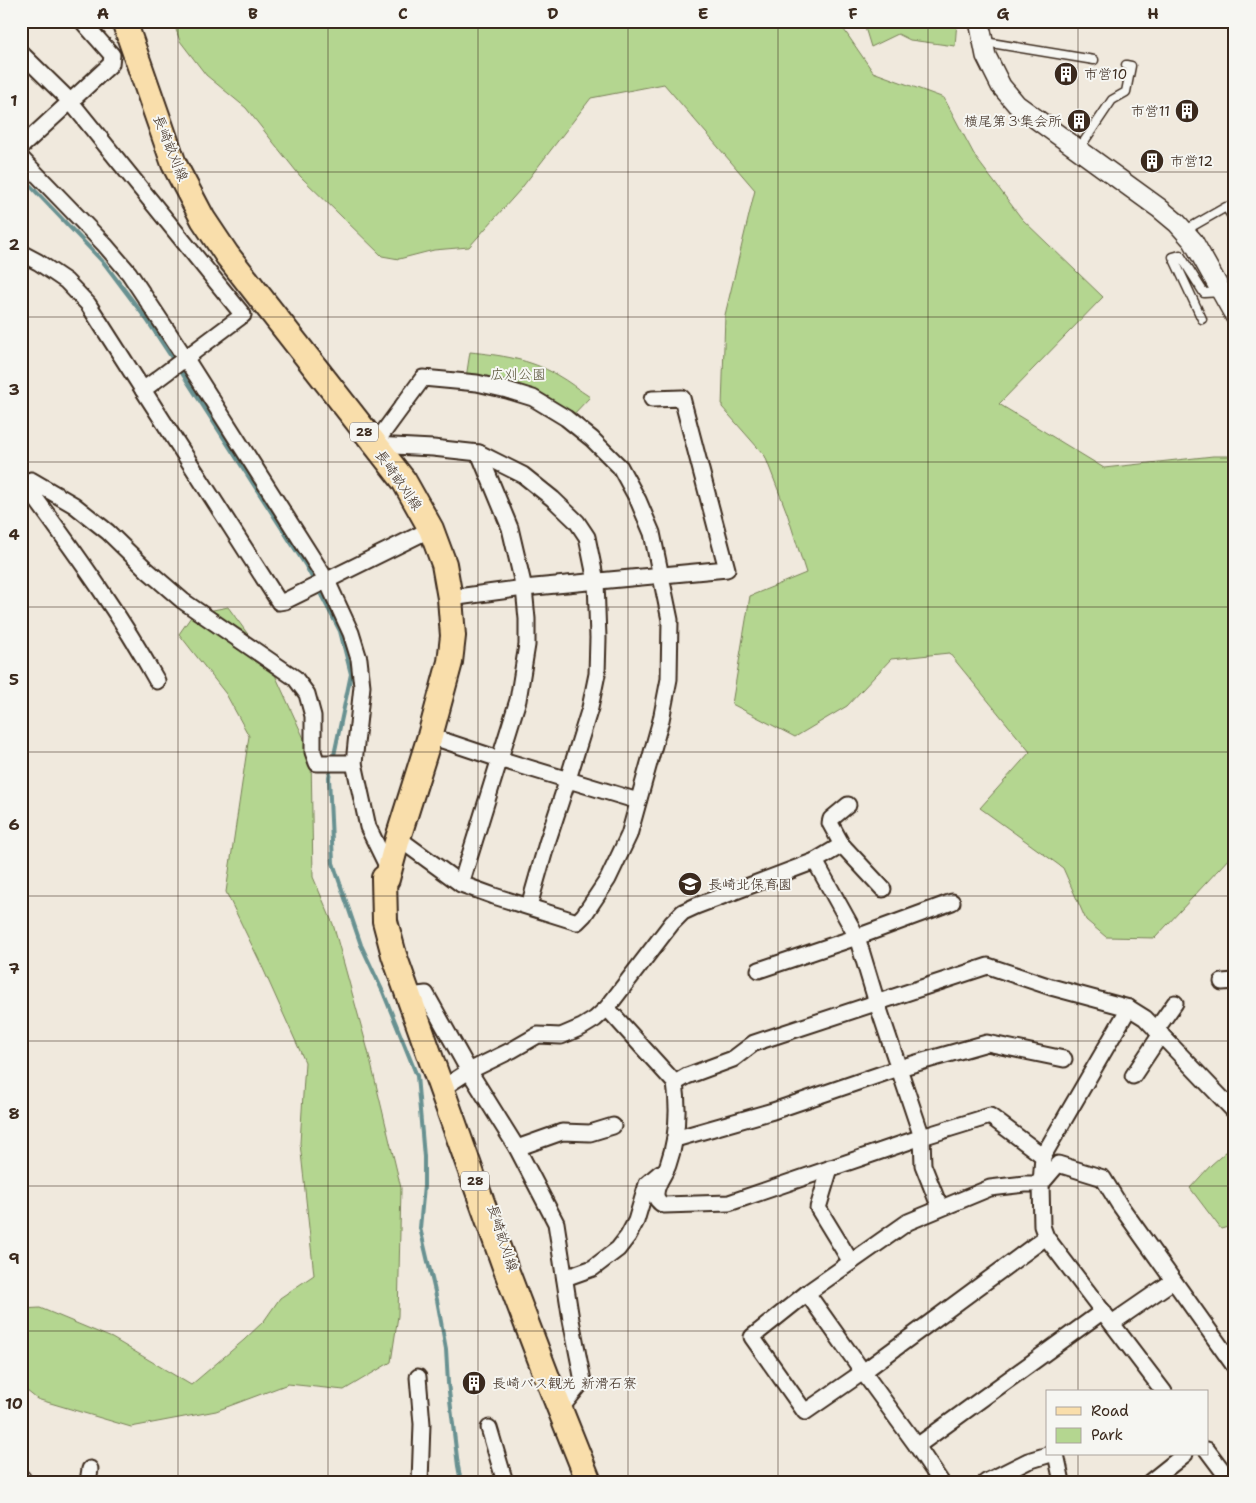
<svg xmlns="http://www.w3.org/2000/svg" width="1256" height="1503" font-family="'Shantell Sans','Klee One',sans-serif">
<style>
.green{fill:#b4d690;stroke:#788057}
.lines{fill:none;stroke-linecap:round;stroke-linejoin:round}
.stream{stroke:#679191;stroke-width:4}
.service-casing{stroke:#3b2a1e;stroke-width:11}
.minor-casing{stroke:#3b2a1e;stroke-width:19}
.tertiary-casing{stroke:#3b2a1e;stroke-width:22}
.primary-casing{stroke:#3b2a1e;stroke-width:28}
.service{stroke:#f6f6f2;stroke-width:8}
.minor{stroke:#f6f6f2;stroke-width:15}
.tertiary{stroke:#f6f6f2;stroke-width:19}
.primary{stroke:#f9deab;stroke-width:24}
.grid{fill:none;stroke:#3b2a1e;stroke-width:1;stroke-opacity:0.55}
.labels{text-anchor:middle;dominant-baseline:central;stroke-width:4;stroke-linejoin:round;paint-order:stroke}
.shield{fill:#f6f6f2;stroke:#73675e;stroke-width:1}
.shield-label{font-size:12px;font-weight:bold;fill:#3b2a1e}
.poi-label{font-size:14px;fill:#3b2a1e;stroke:#f6f6f2;text-anchor:start}
.street-label{font-size:14px;fill:#3b2a1e;stroke:#f6f6f2}
.park-label{font-size:14px;fill:#59553a;stroke:#f6f6f2}
.neatline{fill:none;stroke:#3b2a1e;stroke-width:2}
.grid-label{font-size:16px;text-anchor:middle;font-weight:bold;fill:#3b2a1e}
</style>
<rect width="100%" height="100%" fill="#f0e9dd"/>
<filter id="ink" filterUnits="userSpaceOnUse"><feTurbulence type="fractalNoise" baseFrequency=".02" numOctaves="2"/><feDisplacementMap in="SourceGraphic" scale="10" xChannelSelector="R" yChannelSelector="G"/><feConvolveMatrix kernelMatrix="1 2 1 2 8 2 1 2 1" color-interpolation-filters="sRGB"/></filter>
<g filter="url(#ink)">
<g class="green">
<path d="M 173,21 L 838,21 L 873,72 L 944,98 L 976,158 L 1022,219 L 1103,297 L 999,404 L 1104,468 L 1213,456 L 1235,456 L 1235,855 L 1231,856 L 1155,938 L 1106,937 L 1086,920 L 1063,868 L 980,808 L 1030,752 L 949,653 L 891,659 L 847,706 L 795,737 L 732,704 L 750,596 L 806,573 L 787,513 L 765,456 L 722,407 L 725,315 L 755,190 L 664,84 L 591,98 L 520,190 L 469,247 L 434,250 L 399,259 L 382,256 L 300,176 L 246,108 L 206,75 L 180,41 Z"/>
<path d="M 863,21 L 957,21 L 955,46 L 910,40 L 898,34 L 871,47 Z"/>
<path d="M 470,352 C 500,355 530,359 557,375 C 568,381 579,390 590,397 L 570,418 L 466,378 Z"/>
<path d="M 228,607 L 271,666 L 311,754 L 313,877 L 333,924 L 367,1047 L 401,1188 L 398,1316 L 391,1362 L 344,1390 L 288,1384 L 216,1411 L 131,1427 L 37,1399 L 21,1386 L 21,1309 L 40,1308 L 112,1338 L 191,1385 L 244,1340 L 264,1321 L 280,1298 L 314,1275 L 300,1143 L 305,1062 L 261,964 L 226,892 L 249,736 L 226,694 L 179,634 L 193,614 Z"/>
<path d="M 1235,1144 L 1235,1225 L 1221,1229 L 1190,1188 L 1211,1165 Z"/>
</g>
<g class="lines">
<g class="stream">
<path d="M 21,176 L 104,263 L 147,320 L 174,361"/>
<path d="M 178,367 L 306,566 L 315,583"/>
<path d="M 318,589 L 340,631 L 351,674 L 333,760"/>
<path d="M 331,767 L 329,777 L 333,863 L 361,945 L 383,992 L 417,1076 L 424,1157 L 424,1186 L 420,1228 L 437,1300 L 446,1349 L 448,1383 L 458,1466 L 461,1482"/>
</g>
<g class="service-casing">
<g id="service">
<path d="M 985,42 L 1094,60"/>
<path d="M 1079,149 L 1112,100 L 1126,92 L 1131,66 L 1126,65"/>
<path d="M 1184,231 L 1226,207 L 1235,221"/>
<path d="M 1202,319 L 1173,257 L 1180,255 L 1204,293 L 1222,292"/>
</g>
</g>
<g class="minor-casing">
<g id="minor">
<path d="M 21,53 L 70,101 L 243,315 L 143,390"/>
<path d="M 21,147 L 111,64 L 112,55 L 82,21"/>
<path d="M 21,158 L 105,245 L 129,273 L 186,359 L 327,581 L 351,633 L 359,659 L 362,686 L 354,763 L 368,827 L 389,870"/>
<path d="M 21,253 L 38,262 L 66,281 L 88,304 L 279,602 L 285,601 L 431,529"/>
<path d="M 374,445 L 423,378 L 477,383 L 507,390 L 533,398 L 566,418 L 592,439 L 620,467 L 638,500 L 652,533 L 670,620 L 669,679 L 661,720 L 629,835 L 608,879 L 584,915 L 577,922 L 494,896 L 461,884 L 398,838"/>
<path d="M 374,445 L 433,448 L 479,453 L 523,475 L 553,499 L 577,522 L 587,537 L 596,581 L 598,638 L 597,674 L 590,708 L 568,779 L 547,843 L 529,906"/>
<path d="M 450,598 L 524,588 L 727,569 L 682,398 L 652,399"/>
<path d="M 157,681 C 121,616 77,555 33,495 L 31,480 L 74,505 L 108,532 L 147,570 L 183,601 L 295,678 L 307,694 L 313,716 L 313,752 L 317,763 L 354,763"/>
<path d="M 430,736 L 499,759 L 638,801"/>
<path d="M 848,805 L 831,819 L 830,823 L 842,845 L 883,889"/>
<path d="M 815,861 L 842,845"/>
<path d="M 461,884 L 518,700 L 527,645 L 527,619 L 524,588 L 510,528 L 479,453"/>
<path d="M 759,970 L 857,937 L 952,902"/>
<path d="M 1222,982 L 1235,981"/>
<path d="M 418,995 L 426,994 L 469,1071 L 517,1148 L 556,1223 L 571,1320 L 583,1381 L 565,1403"/>
<path d="M 607,1008 L 675,1083 C 679,1110 677,1139 668,1165 C 665,1174 656,1183 656,1194 C 656,1199 659,1203 664,1205 L 729,1203 L 922,1137 L 990,1116 L 1043,1156"/>
<path d="M 1129,1008 L 1043,1156 L 1041,1184 L 1042,1226 L 1046,1237 L 1164,1392"/>
<path d="M 1156,1030 L 1175,1003"/>
<path d="M 1133,1076 L 1161,1034"/>
<path d="M 675,1083 L 687,1076 L 733,1059 L 754,1043 L 988,966 L 1051,987 L 1129,1008 L 1145,1018 L 1235,1112"/>
<path d="M 449,1084 L 469,1071 L 512,1050 L 538,1035 L 561,1036 L 582,1027 L 595,1019 L 607,1008 L 672,923 L 683,912 L 696,906 L 815,861 L 857,937 L 877,1003 L 922,1137 L 923,1165 L 940,1208"/>
<path d="M 675,1139 L 773,1111 L 899,1068 L 987,1043 L 1064,1059"/>
<path d="M 517,1148 L 562,1132 L 590,1133 L 613,1126"/>
<path d="M 830,1168 L 818,1208 L 851,1262"/>
<path d="M 1041,1184 L 1058,1164 L 1103,1178 L 1119,1204 L 1235,1367"/>
<path d="M 565,1278 L 593,1268 L 618,1249 L 628,1236 L 636,1221 L 647,1184 L 660,1173"/>
<path d="M 807,1293 L 752,1337 L 805,1412 L 863,1372 L 1046,1237"/>
<path d="M 1112,1323 L 1173,1281"/>
<path d="M 418,1377 L 422,1424 L 420,1482"/>
<path d="M 489,1428 L 505,1482"/>
<path d="M 917,1446 L 1103,1311"/>
<path d="M 1207,1450 L 1231,1482"/>
<path d="M 1056,1454 L 1062,1482"/>
<path d="M 88,1482 L 90,1469"/>
<path d="M 941,1482 L 917,1446 L 863,1372 L 807,1293 L 908,1222 L 990,1188 L 1025,1184 L 1041,1184"/>
<path d="M 986,1482 L 1028,1461 L 1051,1454"/>
<path d="M 1150,1482 L 1185,1454"/>
</g>
</g>
<g class="tertiary-casing">
<g id="tertiary">
<path d="M 979,21 L 986,56 L 1001,86 L 1017,105 L 1159,208 L 1177,223 L 1193,241 L 1235,316"/>
<path d="M 21,1479 L 23,1482"/>
</g>
</g>
<g class="primary-casing">
<path id="primary" d="M 124,21 L 174,164 L 203,219 L 227,255 L 404,481 L 431,529 L 444,564 L 450,598 L 453,636 L 450,662 L 430,736 L 398,838 L 387,879 L 384,878 L 385,921 L 394,955 L 505,1267 L 547,1377 L 589,1482"/>
</g>
<use href="#service" class="service"/>
<use href="#minor" class="minor"/>
<use href="#tertiary" class="tertiary"/>
<use href="#primary" class="primary"/>
</g>
</g>
<path class="grid" d="M 178,21 L 178,1482M 328,21 L 328,1482M 478,21 L 478,1482M 628,21 L 628,1482M 778,21 L 778,1482M 928,21 L 928,1482M 1078,21 L 1078,1392M 21,172 L 1235,172M 21,317 L 1235,317M 21,462 L 1235,462M 21,607 L 1235,607M 21,752 L 1235,752M 21,896 L 1235,896M 21,1041 L 1235,1041M 21,1186 L 1235,1186M 21,1331 L 1235,1331M 1078,1454 L 1078,1482"/>
<defs>
<g id="building-disc" transform="scale(1.25)"><circle r="9.5" fill="#3b2a1e" stroke="#f6f6f2"/><path d="M-4-6H4V6H1V3H-1V6H-4ZM-2.5-4.3h1.7v1.8h-1.7ZM.8-4.3h1.7v1.8H.8ZM-2.5-1h1.7V.8h-1.7ZM.8-1h1.7V.8H.8Z" fill="#fff"/></g>
<g id="school-disc" transform="scale(1.25)"><circle r="9.5" fill="#3b2a1e" stroke="#f6f6f2"/><path d="M0-5L7-2L0 1L-7-2ZM-4 1L0 2.5L4 1V4Q0 6-4 4Z" fill="#fff"/></g>
</defs>
<g fill-rule="evenodd">
<use href="#building-disc" x="1066" y="74"/>
<use href="#building-disc" x="1187" y="111"/>
<use href="#building-disc" x="1079" y="121"/>
<use href="#building-disc" x="1152" y="161"/>
<use href="#school-disc" x="690" y="884"/>
<use href="#building-disc" x="474" y="1383"/>
</g>
<g class="labels">
<g class="shield">
<rect x="350" y="422.5" width="28" height="19" rx="4"/>
<rect x="461" y="1171.5" width="28" height="19" rx="4"/>
</g>
<g class="shield-label">
<text x="364" y="432">28</text>
<text x="475" y="1181">28</text>
</g>
<g class="poi-label">
<text x="1084" y="74">市営10</text>
<text x="1170" y="111" text-anchor="end">市営11</text>
<text x="1062" y="121" text-anchor="end">横尾第３集会所</text>
<text x="1170" y="161">市営12</text>
<text x="708" y="884">長崎北保育園</text>
<text x="492" y="1383">長崎バス観光 新滑石寮</text>
</g>
<g class="street-label">
<text transform="translate(171 148) rotate(68)">長崎畝刈線</text>
<text transform="translate(399 480) rotate(55)">長崎畝刈線</text>
<text transform="translate(503 1238) rotate(72)">長崎畝刈線</text>
</g>
<g class="park-label">
<text x="518" y="374">広刈公園</text>
</g>
</g>
<rect width="1256" height="1503" fill="none" stroke="#f6f6f2" stroke-width="55"/>
<rect x="1046" y="1390" width="162" height="65" fill="#f6f6f2" stroke="#aba49d"/>
<rect x="1056" y="1407" width="25" height="8" fill="#f9deab" stroke="#aba49d"/>
<text x="1091" y="1416" font-size="15" fill="#3b2a1e">Road</text>
<rect x="1056" y="1428" width="25" height="15" fill="#b4d690" stroke="#aba49d"/>
<text x="1091" y="1440" font-size="15" fill="#3b2a1e">Park</text>
<rect x="28" y="28" width="1200" height="1448" class="neatline"/>
<g class="grid-label">
<text x="103" y="19">A</text>
<text x="253" y="19">B</text>
<text x="403" y="19">C</text>
<text x="553" y="19">D</text>
<text x="703" y="19">E</text>
<text x="853" y="19">F</text>
<text x="1003" y="19">G</text>
<text x="1153" y="19">H</text>
<text x="14" y="106">1</text>
<text x="14" y="250">2</text>
<text x="14" y="395">3</text>
<text x="14" y="540">4</text>
<text x="14" y="685">5</text>
<text x="14" y="830">6</text>
<text x="14" y="974">7</text>
<text x="14" y="1119">8</text>
<text x="14" y="1264">9</text>
<text x="14" y="1409">10</text>
</g>
</svg>
